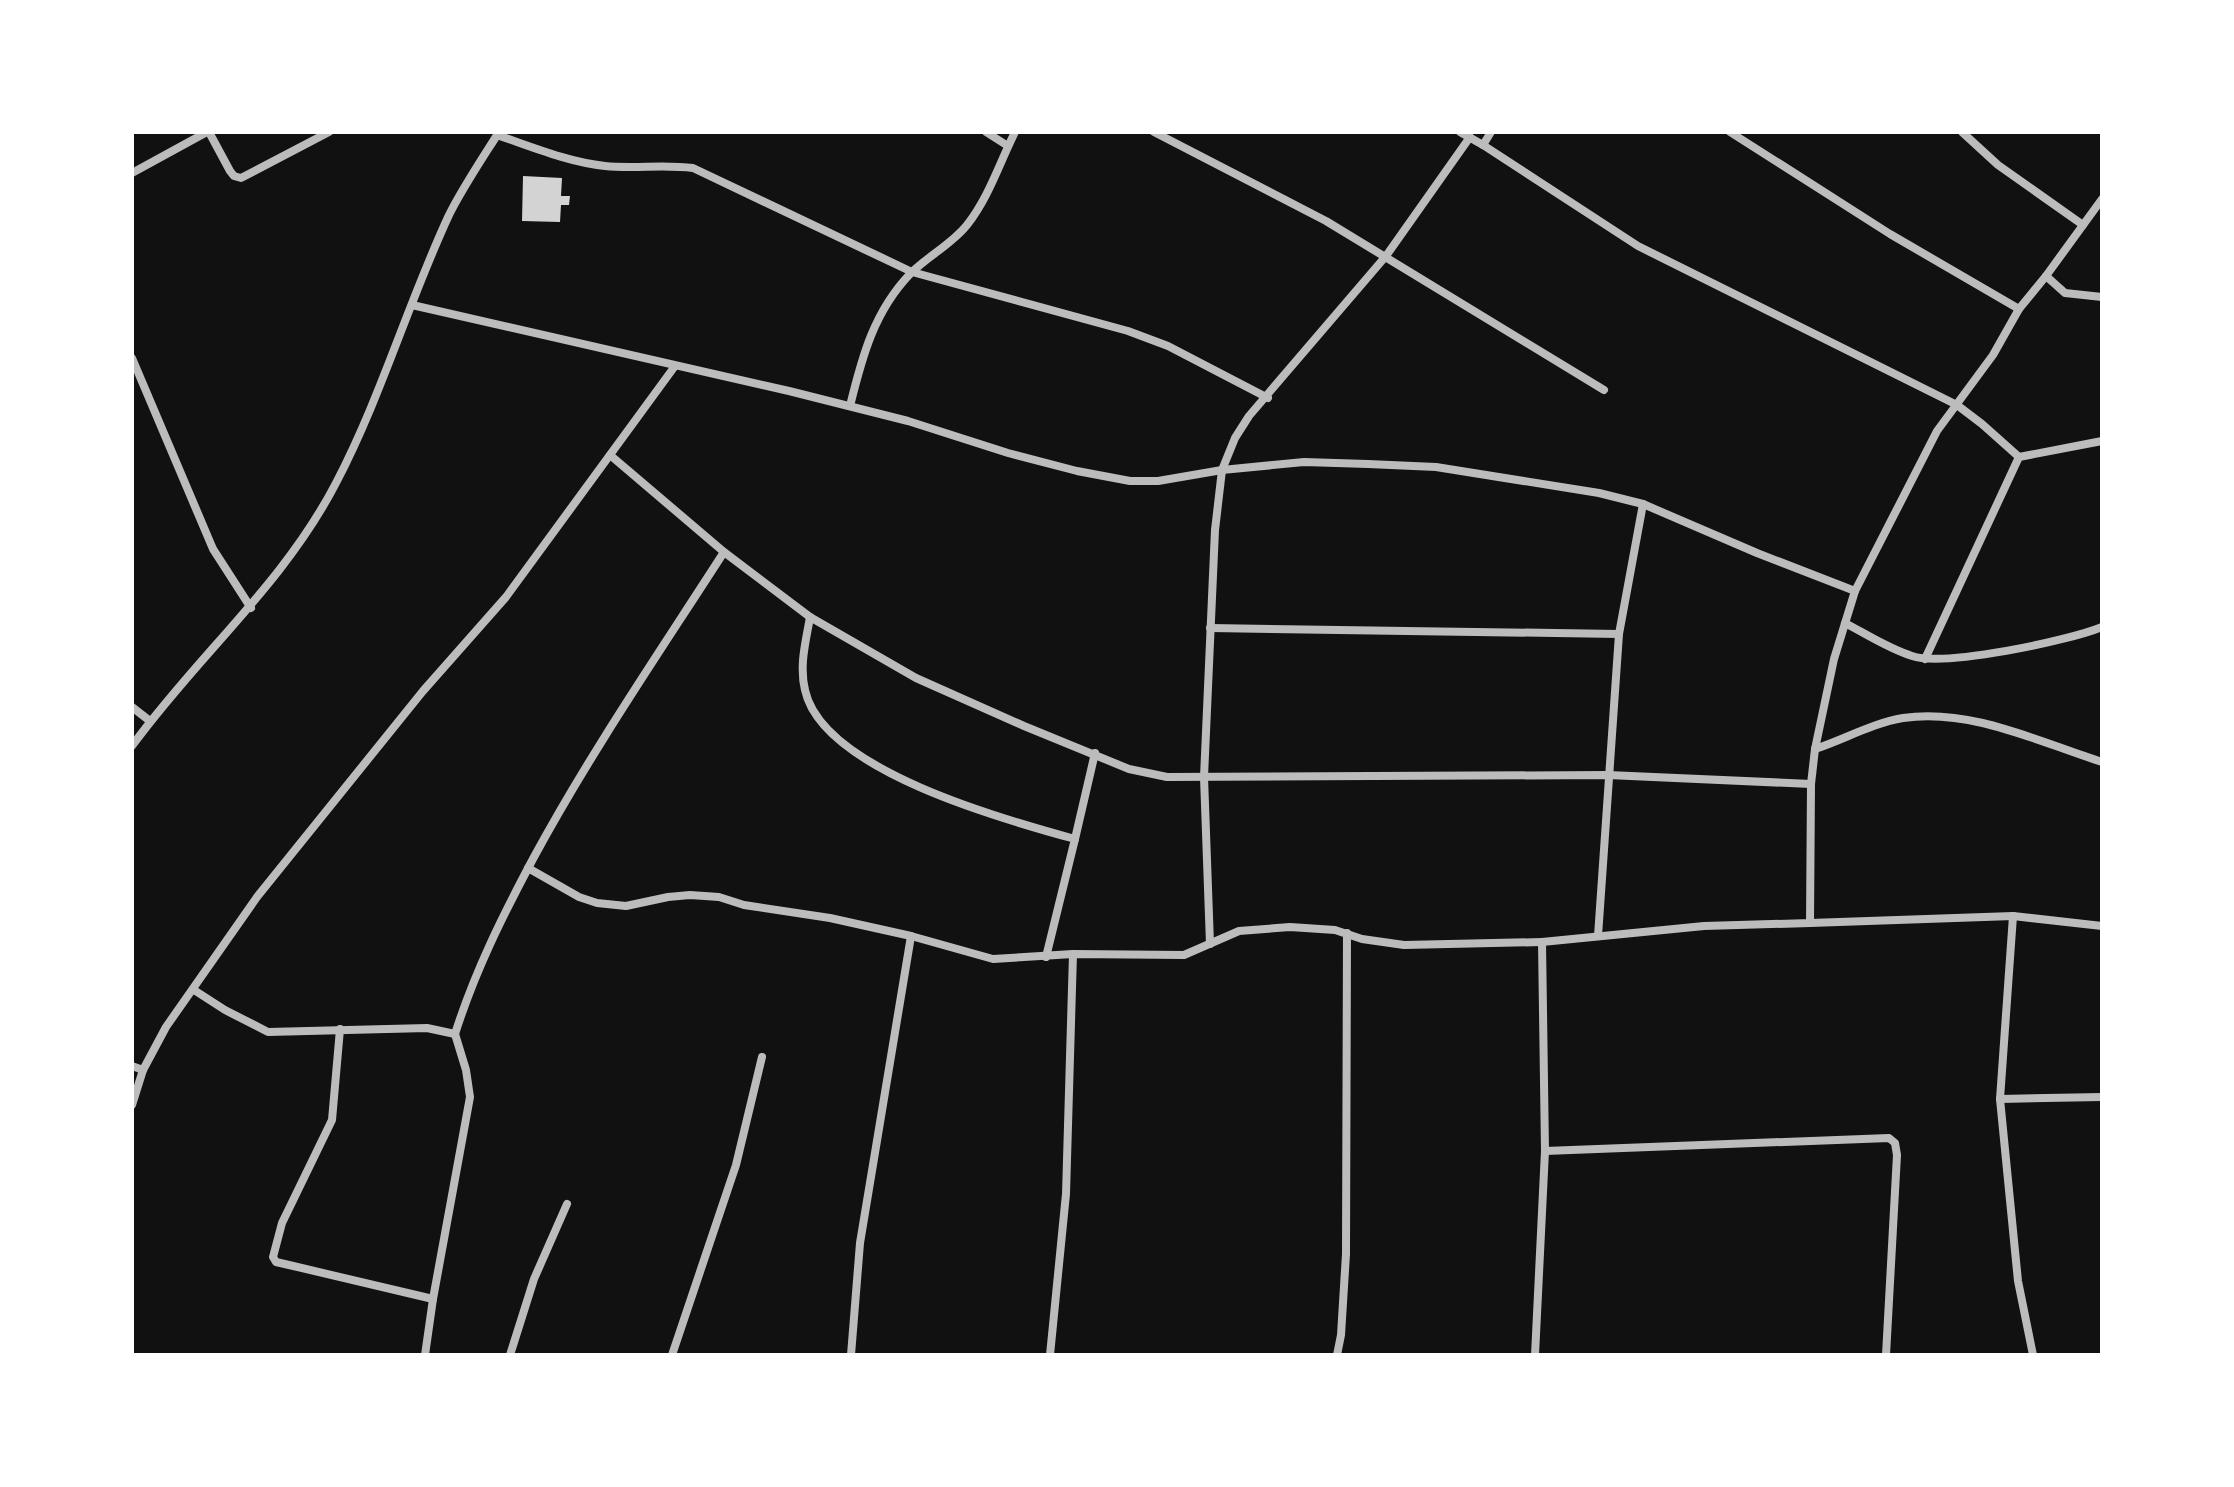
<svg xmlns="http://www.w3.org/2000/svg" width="2234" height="1487" font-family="'Public Sans',sans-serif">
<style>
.building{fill:#d3d3d3}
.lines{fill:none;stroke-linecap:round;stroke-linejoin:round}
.minor{stroke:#bcbcbc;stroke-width:8}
</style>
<rect width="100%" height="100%" fill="#111"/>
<path class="building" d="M 523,176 L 562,178 L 561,196 L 570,196 L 569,205 L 561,205 L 560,222 L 522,221 Z"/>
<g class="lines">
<g class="minor">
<path d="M 209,132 L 230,171 L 234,176 L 241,178 L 329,132"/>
<path d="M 986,132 L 1008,146"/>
<path d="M 1154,132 L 1326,221 L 1604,390"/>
<path d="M 1460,132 L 1483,145 L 1638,246 L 1957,405 L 1982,424 L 2019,457"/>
<path d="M 1730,132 L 1890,234 L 2019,309"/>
<path d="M 1962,132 L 1998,165 L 2083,225"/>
<path d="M 497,135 C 532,147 568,162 605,166 C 635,169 663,164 693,168 L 912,272 L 1128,331 L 1168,346 L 1268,398"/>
<path d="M 1483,145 L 1491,132"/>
<path d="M 132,173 L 207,132"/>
<path d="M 2046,276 L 2065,293 L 2102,297"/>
<path d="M 412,305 L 789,391 L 908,421 L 1008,453 L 1077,471 L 1130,481 L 1158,481 L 1222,470 L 1304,462 L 1368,464 L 1436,467 L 1599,493 L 1643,504 L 1757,553 L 1855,591"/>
<path d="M 132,358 L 213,549 L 251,608"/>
<path d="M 850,406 C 862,357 874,311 911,273 C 928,256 952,244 967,225 C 989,197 999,164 1015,132"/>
<path d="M 610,455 L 724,552 L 810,617 L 916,678 L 1024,726 L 1129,769 L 1167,777 L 1608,775 L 1811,784"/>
<path d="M 810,617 C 806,641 799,665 805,690 C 822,770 1005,820 1075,839 L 1046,957"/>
<path d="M 1845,623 C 1866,634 1889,649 1912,656 C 1944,667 2068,641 2102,627"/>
<path d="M 1210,628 L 1619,634"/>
<path d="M 1925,659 L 2019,457 L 2102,441"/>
<path d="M 132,707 L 150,721"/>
<path d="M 132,746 C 198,655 283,585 336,483 C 381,397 408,303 449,215 C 463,187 482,159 499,132"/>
<path d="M 1815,749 C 1845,739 1873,723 1903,718 C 1971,708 2039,742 2102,762"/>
<path d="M 1075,839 L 1095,753"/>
<path d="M 528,868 L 579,897 L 597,903 L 626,906 L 668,897 L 690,895 L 719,897 L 744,905 L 830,918 L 911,936 L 993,959 L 1073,954 L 1184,955 L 1239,931 L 1290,927 L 1335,930 L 1362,939 L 1404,945 L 1542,942"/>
<path d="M 2013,916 L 2000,1099 L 2018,1281 L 2033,1355"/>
<path d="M 1810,923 L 2013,916 L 2102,926"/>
<path d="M 1598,936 L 1619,634 L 1643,504"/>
<path d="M 1210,944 L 1204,777 L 1215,530 L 1222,470 L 1235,438 L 1249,416 L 1386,256 L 1470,137"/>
<path d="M 194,990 L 225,1010 L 268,1032 L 427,1028 L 455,1034 C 475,971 503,915 534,857 C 591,752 659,653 724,552"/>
<path d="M 340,1029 L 332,1120 L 282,1223 L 273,1257 L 276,1262 L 289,1265 L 433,1299 L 425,1355"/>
<path d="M 132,1066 L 143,1070 L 166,1027 L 257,897 L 423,691 L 506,597 L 675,366"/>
<path d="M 2000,1099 L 2102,1097"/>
<path d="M 132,1105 L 143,1070"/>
<path d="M 1545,1151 L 1889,1138 L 1895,1143 L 1897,1155 L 1886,1355"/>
<path d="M 433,1299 L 470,1097 L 466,1070 L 455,1034"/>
<path d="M 510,1355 L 534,1279 L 567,1204"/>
<path d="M 672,1355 L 736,1165 L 762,1057"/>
<path d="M 851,1355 L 860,1243 L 911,936"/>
<path d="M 1050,1355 L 1066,1194 L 1073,954"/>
<path d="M 1337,1355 L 1341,1335 L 1346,1254 L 1347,933"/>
<path d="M 1535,1355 L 1545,1151 L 1542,942 L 1704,926 L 1810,923 L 1811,784 L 1815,749 L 1834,659 L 1855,591 L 1937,431 L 1993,355 L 2019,309 L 2046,276 L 2102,199"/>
</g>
</g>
<rect width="2234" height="1487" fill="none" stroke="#ffffff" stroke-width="268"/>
</svg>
